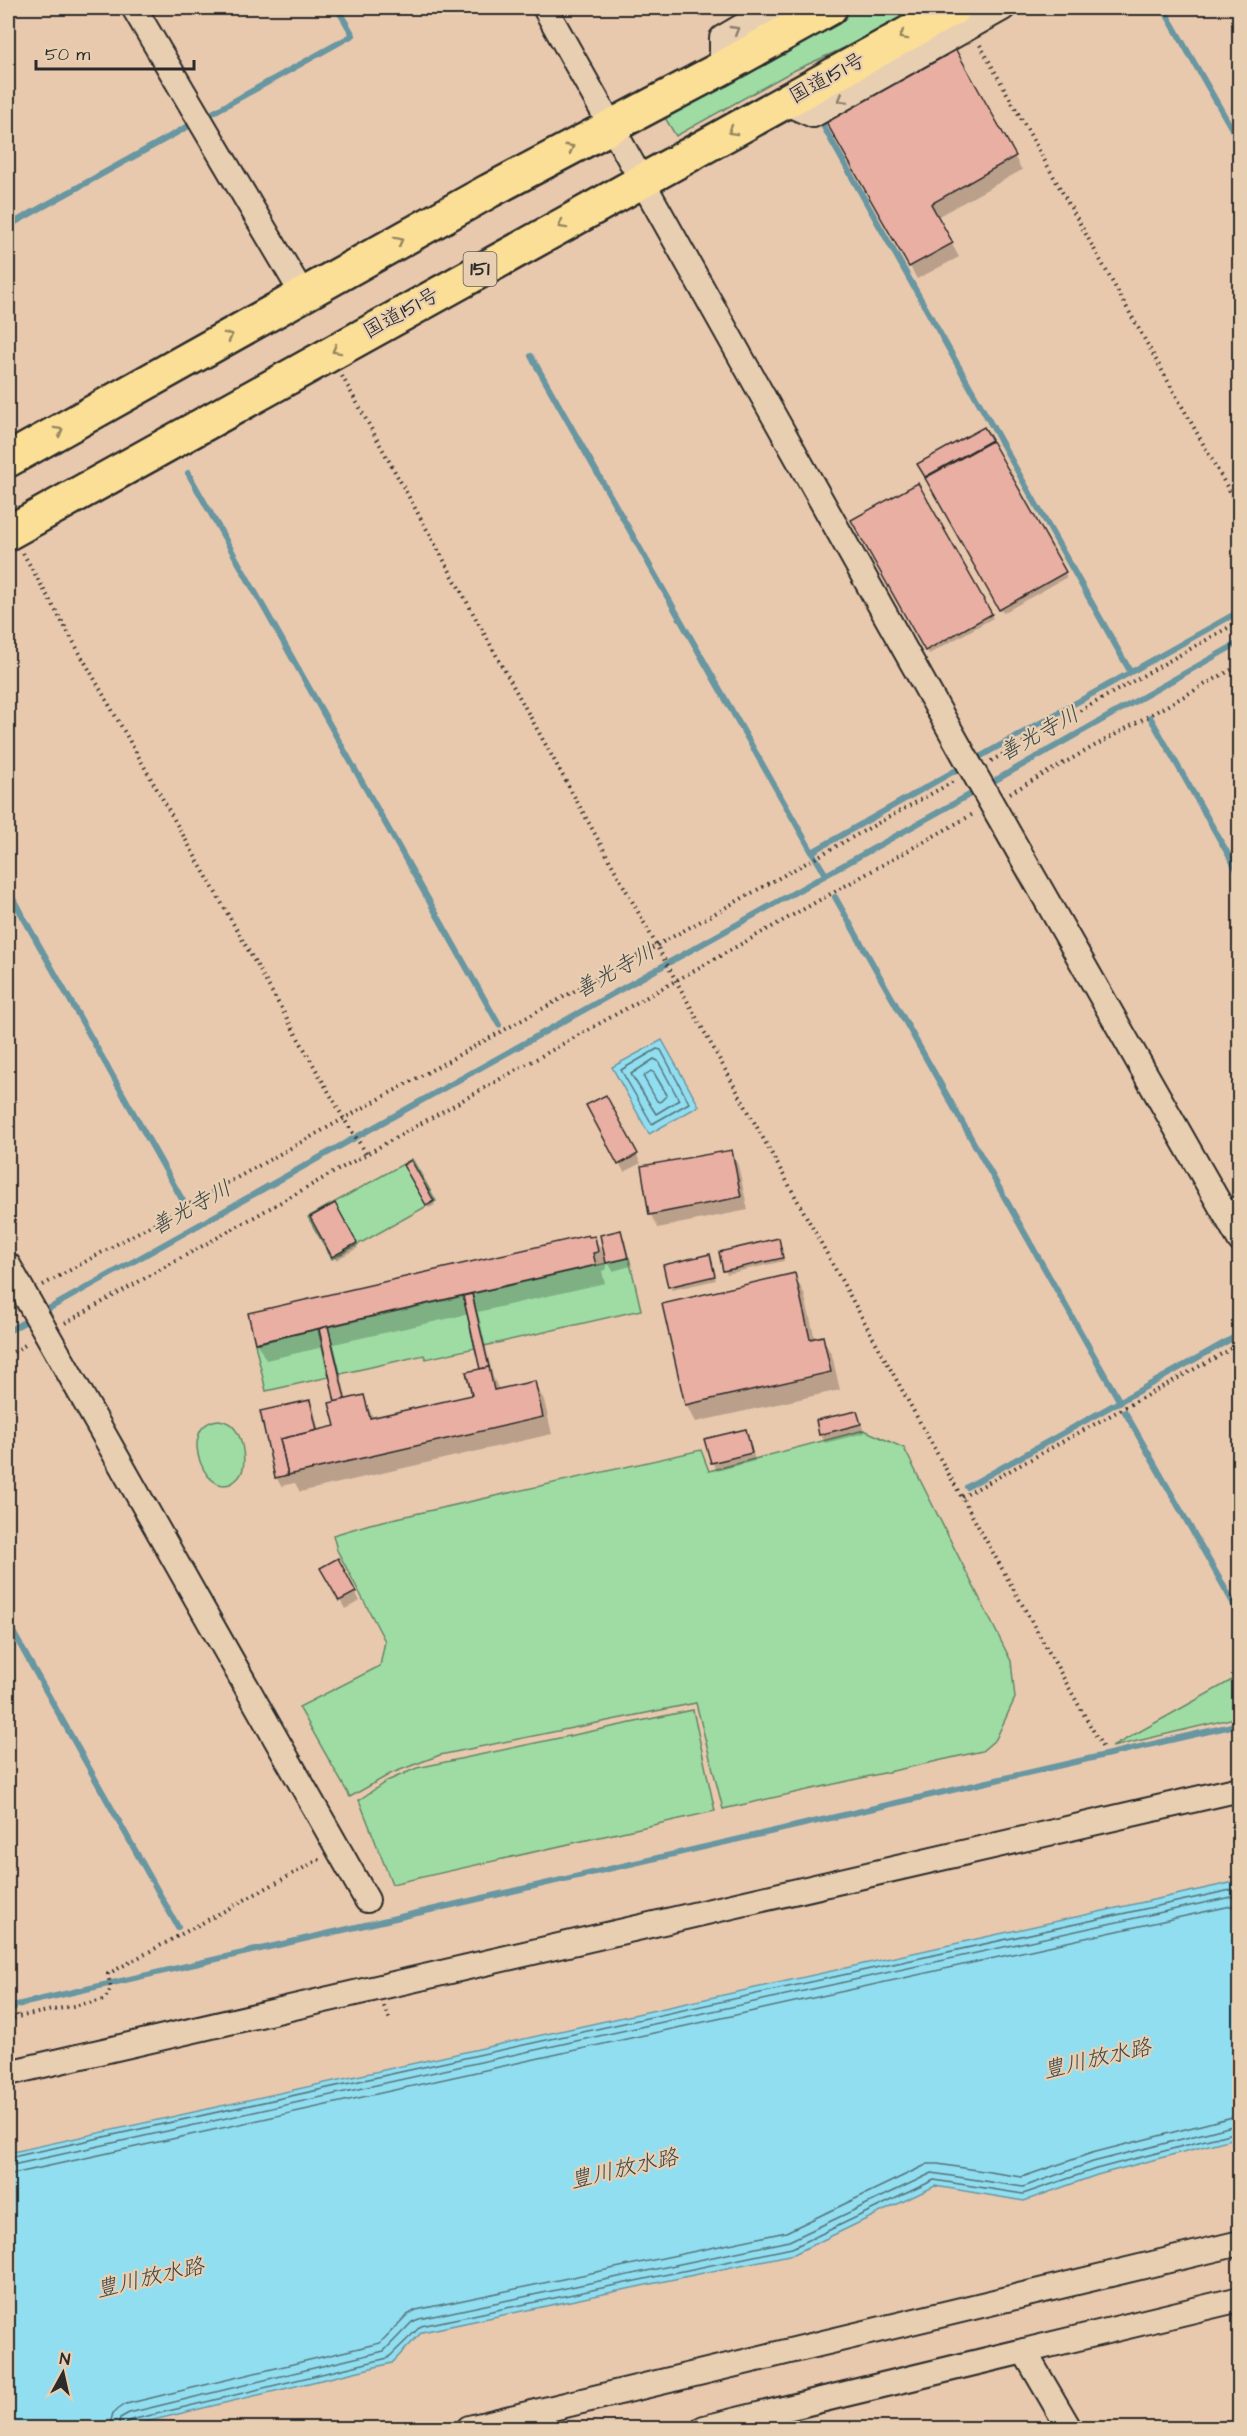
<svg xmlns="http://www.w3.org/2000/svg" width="1247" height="2436" font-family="'Architects Daughter','Klee One',sans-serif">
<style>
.green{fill:#9edca4;stroke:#648468;stroke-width:1.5}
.water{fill:#91def0;stroke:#6896a1;stroke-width:1.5}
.shadow{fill:#0003;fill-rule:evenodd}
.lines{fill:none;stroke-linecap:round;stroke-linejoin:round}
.shore{stroke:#54737a;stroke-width:1.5}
.stream{stroke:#6896a1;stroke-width:6}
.building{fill:#e9afa3;stroke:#2b2b2b;stroke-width:1.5}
.minor-casing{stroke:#2b2b2b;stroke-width:28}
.highway-casing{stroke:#2b2b2b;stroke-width:38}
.path{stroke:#2b2b2b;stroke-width:4;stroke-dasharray:1.5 4.5;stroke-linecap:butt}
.minor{stroke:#e9cfb1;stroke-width:24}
.highway{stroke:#fbdf96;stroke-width:33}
.oneway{stroke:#8a7d6e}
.oneway2{stroke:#938560}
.labels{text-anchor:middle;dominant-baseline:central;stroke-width:4.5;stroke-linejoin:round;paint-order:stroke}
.shield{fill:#e9cfb1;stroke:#645c53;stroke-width:1.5}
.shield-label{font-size:20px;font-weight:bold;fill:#2b2b2b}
.street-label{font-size:21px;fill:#2b2b2b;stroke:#e9cfb1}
.water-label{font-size:22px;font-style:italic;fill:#3a4649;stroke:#e9cfb1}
</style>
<rect width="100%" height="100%" fill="#e9c9ae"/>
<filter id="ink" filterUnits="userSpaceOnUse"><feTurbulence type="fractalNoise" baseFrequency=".0167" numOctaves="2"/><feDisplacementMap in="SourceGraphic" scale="12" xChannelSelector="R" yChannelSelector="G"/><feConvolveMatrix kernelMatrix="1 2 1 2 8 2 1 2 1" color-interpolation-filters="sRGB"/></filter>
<g filter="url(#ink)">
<g class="green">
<path d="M 839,8 L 919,8 L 855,43 L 791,72 L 676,136 L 659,108 Z"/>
<path d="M 412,1159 L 436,1201 L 332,1259 L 308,1217 Z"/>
<path d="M 629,1258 L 641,1310 L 484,1346 L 472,1294 Z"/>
<path d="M 463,1296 L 475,1348 L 426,1359 L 424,1355 L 340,1374 L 328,1327 Z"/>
<path d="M 318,1329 L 329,1377 L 266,1391 L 255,1344 Z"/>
<path d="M 219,1420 C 225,1421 231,1423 235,1429 C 243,1439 248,1467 239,1477 C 209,1511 173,1424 219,1420 Z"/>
<path d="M 864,1430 L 904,1448 L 1011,1661 L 1015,1698 L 996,1739 L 982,1751 L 723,1809 L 696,1703 L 440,1755 L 392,1773 L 350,1797 L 299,1707 L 380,1666 L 385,1641 L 337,1550 L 333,1535 L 370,1524 L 701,1450 L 709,1471 Z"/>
<path d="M 1239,1676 L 1239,1717 L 1112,1747 Z"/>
<path d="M 693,1710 L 715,1811 L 392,1884 L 359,1800 L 387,1781 L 417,1768 Z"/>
</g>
<g class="water">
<path d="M 662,1040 L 699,1106 L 649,1134 L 612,1067 Z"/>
<path d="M 1239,1881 L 1239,2137 L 1097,2175 L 1024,2201 L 935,2186 L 794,2254 L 422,2332 L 392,2363 L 120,2428 L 8,2428 L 8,2153 Z"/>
</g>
<g class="shadow">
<path d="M 956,52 L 1022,170 L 937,217 L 959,257 L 917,279 L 827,120 Z"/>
<path d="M 984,429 L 1067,577 L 1003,613 L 919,465 Z"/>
<path d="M 917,485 L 993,618 L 929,654 L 853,520 Z"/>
<path d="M 610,1105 L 641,1163 L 624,1172 L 588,1106 Z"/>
<path d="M 731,1152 L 738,1165 L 748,1210 L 658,1228 L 651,1215 L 643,1168 Z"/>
<path d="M 411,1162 L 435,1205 L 429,1208 L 406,1165 Z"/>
<path d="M 334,1205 L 358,1248 L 336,1260 L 312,1218 Z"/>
<path d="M 620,1232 L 625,1240 L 631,1266 L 613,1271 L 605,1258 L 607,1269 L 602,1271 L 605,1283 L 478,1312 L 493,1377 L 499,1390 L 534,1382 L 544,1400 L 552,1434 L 300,1492 L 295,1483 L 281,1486 L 276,1477 L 261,1412 L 310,1401 L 314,1410 L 319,1431 L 336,1427 L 337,1403 L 324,1347 L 266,1360 L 256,1342 L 589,1239 L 594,1237 L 606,1259 ZM 469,1314 L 482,1370 L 474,1396 L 374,1419 L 363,1397 L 347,1401 L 334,1344 Z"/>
<path d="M 780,1244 L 784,1261 L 727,1274 L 725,1271 Z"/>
<path d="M 709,1256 L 716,1280 L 672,1290 L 669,1286 Z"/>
<path d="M 794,1275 L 804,1293 L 815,1339 L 822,1338 L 832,1355 L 840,1390 L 696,1422 L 686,1405 Z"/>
<path d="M 856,1412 L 865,1433 L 825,1443 L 821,1435 Z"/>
<path d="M 746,1431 L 750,1440 L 755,1461 L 717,1471 L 712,1462 Z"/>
<path d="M 322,1568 L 342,1568 L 360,1601 L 345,1609 Z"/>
</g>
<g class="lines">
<g class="shore">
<path d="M 657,1049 L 661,1050 L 689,1103 L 652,1124 L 621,1070 Z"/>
<path d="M 654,1059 L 658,1061 L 679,1100 L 656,1114 L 631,1074 Z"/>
<path d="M 651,1071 L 654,1073 L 667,1095 L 660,1102 L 657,1101 L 644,1078 L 645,1075 Z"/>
<path d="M 8,2158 L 1240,1888"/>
<path d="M 8,2166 L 1240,1895"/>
<path d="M 8,2175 L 1240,1904"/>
<path d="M 109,2428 L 113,2413 L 126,2404 L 380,2343 L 406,2316 L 416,2310 L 786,2232 L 928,2164 L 938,2164 L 1022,2177 L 1092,2153 L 1240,2115"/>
<path d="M 118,2428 L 120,2418 L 129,2413 L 384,2351 L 412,2322 L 419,2319 L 789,2241 L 932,2173 L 1023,2187 L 1093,2162 L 1240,2124"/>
<path d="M 125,2428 L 126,2423 L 131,2420 L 388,2358 L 421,2326 L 792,2248 L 934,2180 L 1023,2194 L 1096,2169 L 1240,2131"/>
</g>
<g class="stream">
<path d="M 1163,8 L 1240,143"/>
<path d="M 205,117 L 353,35 L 337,8"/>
<path d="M 821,122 L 1130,671"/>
<path d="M 8,226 L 196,122"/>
<path d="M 531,356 L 812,852"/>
<path d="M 188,473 L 499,1025"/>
<path d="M 1150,717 L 1240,875"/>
<path d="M 974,760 L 1240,611"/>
<path d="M 987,785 L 1240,642"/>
<path d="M 826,875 L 812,852 L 965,765"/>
<path d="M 8,890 L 183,1201"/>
<path d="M 835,897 L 1120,1402"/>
<path d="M 41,1313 L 978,790"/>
<path d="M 8,1331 L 32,1318"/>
<path d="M 1125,1412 L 1240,1615"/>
<path d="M 967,1487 L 1240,1334"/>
<path d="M 8,1623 L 178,1927"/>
<path d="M 8,2007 L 1240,1724"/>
</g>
</g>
<g class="building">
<path d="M 956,50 L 1016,156 L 931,204 L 953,243 L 909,267 L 825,120 L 901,77 L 902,80 Z"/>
<path d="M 984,427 L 992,440 L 925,477 L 917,464 Z"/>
<path d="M 992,441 L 1066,572 L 999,610 L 925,478 Z"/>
<path d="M 918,483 L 992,614 L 925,651 L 851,520 Z"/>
<path d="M 606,1095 L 638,1154 L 618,1165 L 586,1105 Z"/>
<path d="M 732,1150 L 741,1197 L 649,1215 L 641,1166 Z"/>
<path d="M 411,1160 L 434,1201 L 426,1205 L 403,1165 Z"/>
<path d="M 335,1203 L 357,1243 L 332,1257 L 310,1217 Z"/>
<path d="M 621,1230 L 628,1258 L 606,1263 L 600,1235 Z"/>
<path d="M 588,1235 L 589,1237 L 595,1236 L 598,1252 L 593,1253 L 596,1265 L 255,1343 L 248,1313 Z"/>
<path d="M 779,1238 L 783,1258 L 723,1271 L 719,1252 Z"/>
<path d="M 710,1254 L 715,1276 L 668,1287 L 663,1265 Z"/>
<path d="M 795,1273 L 810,1339 L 823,1336 L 831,1372 L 685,1405 L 662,1304 Z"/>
<path d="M 472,1294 L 489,1367 L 480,1369 L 463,1296 Z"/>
<path d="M 328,1326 L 345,1399 L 335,1402 L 319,1329 Z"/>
<path d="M 489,1367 L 494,1390 L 535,1381 L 543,1417 L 288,1475 L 280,1439 L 335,1426 L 329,1403 L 364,1395 L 370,1418 L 472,1395 L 466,1372 Z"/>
<path d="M 310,1400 L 317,1430 L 280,1439 L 288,1475 L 275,1478 L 260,1411 Z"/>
<path d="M 857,1411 L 861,1424 L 819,1435 L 816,1420 Z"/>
<path d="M 746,1429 L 752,1453 L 711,1463 L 704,1439 Z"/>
<path d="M 338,1558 L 356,1592 L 339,1601 L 320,1568 Z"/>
</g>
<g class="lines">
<g class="minor-casing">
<g id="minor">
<path d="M 134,8 L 303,295"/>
<path d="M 545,8 L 973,771 L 1240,1240"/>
<path d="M 722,68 L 722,38 L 773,8"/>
<path d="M 784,102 L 813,115 L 1003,8"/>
<path d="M 8,1265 L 367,1900"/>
<path d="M 8,2073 L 1240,1789"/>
<path d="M 1024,2351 L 1069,2428"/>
<path d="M 469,2428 L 1240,2243"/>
<path d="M 704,2428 L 1240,2299"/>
</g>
</g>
<g class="highway-casing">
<g id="highway">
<path d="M 8,460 L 489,191 L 722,68 L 830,8"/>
<path d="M 8,533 L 954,8"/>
</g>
</g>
<g class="path">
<path d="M 980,45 L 1240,510"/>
<path d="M 342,376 L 938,1455 L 1104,1750"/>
<path d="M 23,553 L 344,1119 L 366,1153"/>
<path d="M 991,761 L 1240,621"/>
<path d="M 1010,793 L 1240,665"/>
<path d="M 43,1285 L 956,780"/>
<path d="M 65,1323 L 975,813"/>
<path d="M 8,1355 L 27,1344"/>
<path d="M 962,1497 L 1240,1344"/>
<path d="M 8,1992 L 17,2017"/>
<path d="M 384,2006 L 391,2022"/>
<path d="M 8,2021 L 17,2017 L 104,2000 L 111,1989 L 108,1974 L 320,1859"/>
</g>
<use href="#minor" class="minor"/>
<use href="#highway" class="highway"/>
</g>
<defs><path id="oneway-chevron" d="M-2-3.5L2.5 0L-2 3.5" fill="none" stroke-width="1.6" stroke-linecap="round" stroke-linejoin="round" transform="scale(1.5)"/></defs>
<g class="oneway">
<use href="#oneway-chevron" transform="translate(735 30) rotate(-31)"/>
<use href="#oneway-chevron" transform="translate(842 99) rotate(150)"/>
</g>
<g class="oneway2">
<use href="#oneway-chevron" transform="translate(903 36) rotate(151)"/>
<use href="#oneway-chevron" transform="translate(732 131) rotate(151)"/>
<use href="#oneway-chevron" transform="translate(570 148) rotate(-28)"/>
<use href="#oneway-chevron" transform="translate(562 225) rotate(151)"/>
<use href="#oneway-chevron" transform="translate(399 241) rotate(-29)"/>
<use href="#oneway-chevron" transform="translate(229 336) rotate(-29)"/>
<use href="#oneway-chevron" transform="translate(336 350) rotate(151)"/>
<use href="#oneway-chevron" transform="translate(59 431) rotate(-29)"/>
</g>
</g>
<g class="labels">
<rect class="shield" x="463.5" y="252" width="33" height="34" rx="4.5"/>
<g class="shield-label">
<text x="480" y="269">151</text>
</g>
<g class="street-label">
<text transform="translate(827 78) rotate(-29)">国道151号</text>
<text transform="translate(401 313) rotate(-29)">国道151号</text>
</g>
<g class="water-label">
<text transform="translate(1039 734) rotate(-29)">善光寺川</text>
<text transform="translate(615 971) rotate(-29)">善光寺川</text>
<text transform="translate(191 1208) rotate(-29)">善光寺川</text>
<text transform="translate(1097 2059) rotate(-13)">豊川放水路</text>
<text transform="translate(624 2169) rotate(-13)">豊川放水路</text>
<text transform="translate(150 2278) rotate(-13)">豊川放水路</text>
</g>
</g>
<rect width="1247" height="2436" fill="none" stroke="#e9cfb1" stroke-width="30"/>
<rect x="15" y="15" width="1217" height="2406" fill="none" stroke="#2b2b2b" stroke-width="2" filter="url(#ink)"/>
<g transform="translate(63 2373) rotate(8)" stroke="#e9cfb1" stroke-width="4.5" paint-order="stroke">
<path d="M0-4.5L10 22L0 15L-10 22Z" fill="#2b2b2b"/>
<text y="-9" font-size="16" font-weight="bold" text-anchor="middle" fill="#2b2b2b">N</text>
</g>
<path d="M36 60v9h158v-9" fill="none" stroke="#2b2b2b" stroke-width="3"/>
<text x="45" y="60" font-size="18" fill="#2b2b2b" stroke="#e9cfb1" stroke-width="4.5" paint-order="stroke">50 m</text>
</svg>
